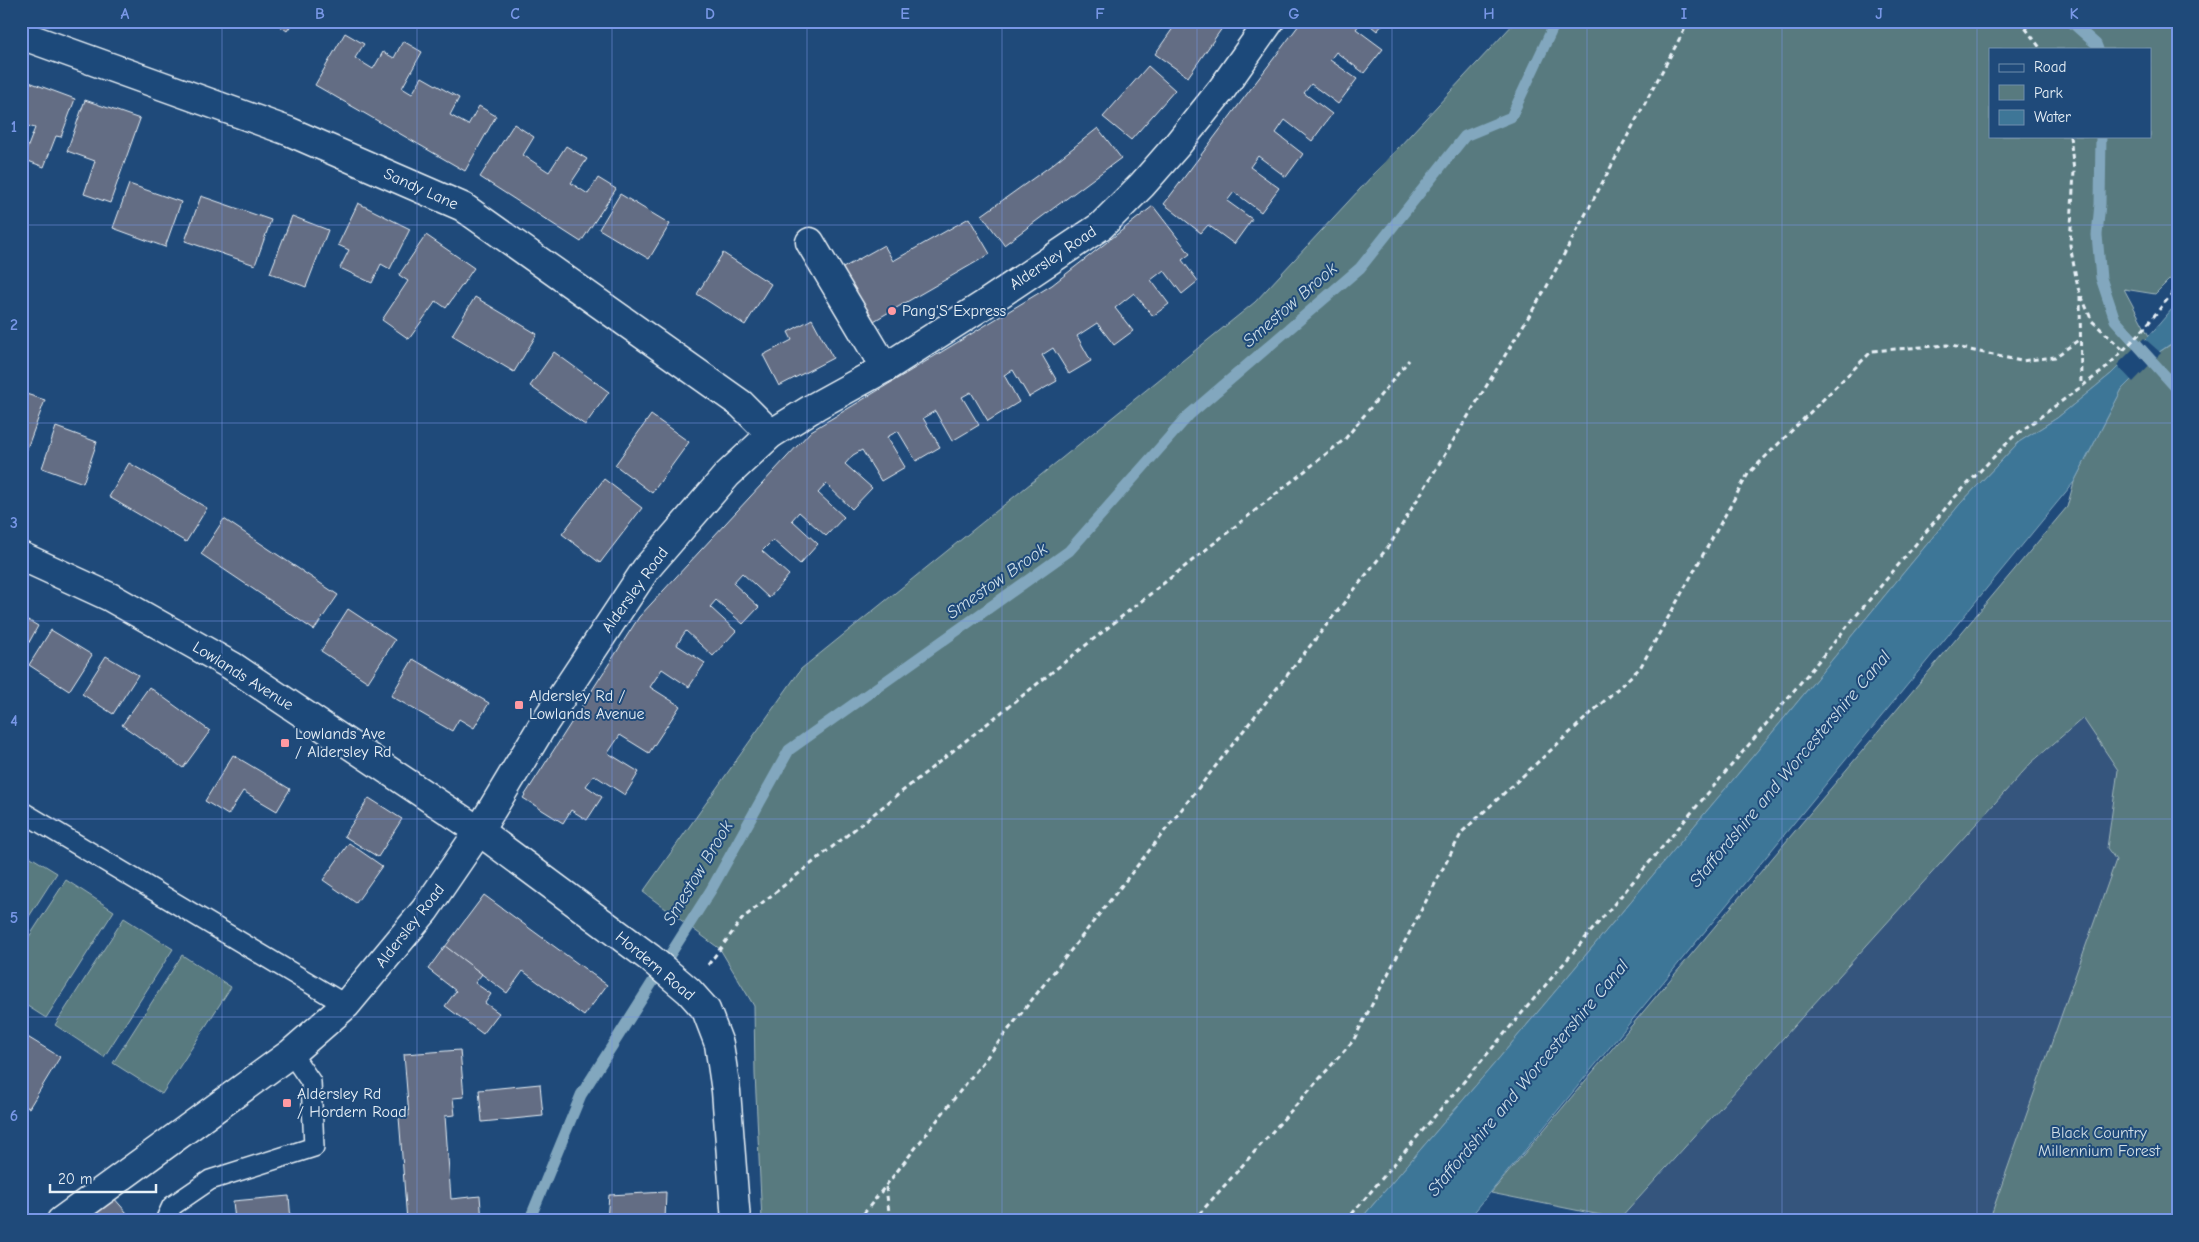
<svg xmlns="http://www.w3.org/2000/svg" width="2199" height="1242" font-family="'Comic Neue',sans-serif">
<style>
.built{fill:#34547d}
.green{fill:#587a7f;stroke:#a0b6bc;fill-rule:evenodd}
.water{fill:#3e7697;stroke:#82a7be}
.pier{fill:#1f4a7a}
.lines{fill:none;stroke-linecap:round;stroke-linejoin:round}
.stream{stroke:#82a7be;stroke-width:11}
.building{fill:#646d84;stroke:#e8f1f8}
.service-casing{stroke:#e8f1f8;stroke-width:22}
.minor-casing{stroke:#e8f1f8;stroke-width:31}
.tertiary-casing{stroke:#e8f1f8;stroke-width:31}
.path{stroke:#e8f1f8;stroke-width:3;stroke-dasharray:5 4;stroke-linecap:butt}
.service{stroke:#1f4a7a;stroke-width:19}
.minor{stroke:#1f4a7a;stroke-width:28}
.tertiary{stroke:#1f4a7a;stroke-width:28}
.grid{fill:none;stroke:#7897e6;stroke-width:1;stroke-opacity:0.55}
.poi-dot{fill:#ff9aa2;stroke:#1f4a7a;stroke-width:2}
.labels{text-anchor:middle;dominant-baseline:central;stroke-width:4;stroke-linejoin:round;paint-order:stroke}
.street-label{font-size:16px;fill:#e8f1f8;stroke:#1f4a7a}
.poi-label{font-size:16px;fill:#e8f1f8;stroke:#1f4a7a;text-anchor:start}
.park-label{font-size:16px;fill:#d2dfe6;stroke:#1f4a7a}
.water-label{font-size:18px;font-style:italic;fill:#cedfe9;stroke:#1f4a7a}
.neatline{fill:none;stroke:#7897e6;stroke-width:2}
.grid-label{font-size:16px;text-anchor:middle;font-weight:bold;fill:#7897e6}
</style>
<rect width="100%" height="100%" fill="#1f4a7a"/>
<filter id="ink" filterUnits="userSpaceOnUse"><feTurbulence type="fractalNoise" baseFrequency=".02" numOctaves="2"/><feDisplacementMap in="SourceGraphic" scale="10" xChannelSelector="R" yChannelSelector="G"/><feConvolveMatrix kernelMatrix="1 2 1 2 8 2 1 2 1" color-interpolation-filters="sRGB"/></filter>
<g filter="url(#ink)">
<path class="built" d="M 2083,718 L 2118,770 L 2107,848 L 2178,944 L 2178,1221 L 1619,1221 L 2031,763 Z"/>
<g class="green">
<path d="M 1516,21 L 2178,21 L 2178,271 L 2155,294 L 2124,289 L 2149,336 L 2111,374 L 2057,418 L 2019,442 L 1960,504 L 1758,750 L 1495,1063 L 1359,1221 L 762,1221 L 755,1074 L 754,1006 L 720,949 L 643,892 L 801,669 L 1255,302 ZM 1990,49 L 2150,49 L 2150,136 L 1990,136 Z"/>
<path d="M 2178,340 L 2178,1221 L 1989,1221 L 2116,860 L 2107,848 L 2118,770 L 2083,718 L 2031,763 L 1620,1219 L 1491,1193 L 2067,507 L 2074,482 L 2122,389 L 2159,352 Z"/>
<path d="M 21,851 L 57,873 L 21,929 Z"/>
<path d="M 66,880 L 114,911 L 46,1018 L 21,1002 L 21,949 Z"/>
<path d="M 124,918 L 173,949 L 104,1057 L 55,1025 Z"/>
<path d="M 182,955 L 231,987 L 162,1094 L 113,1063 Z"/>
</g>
<path class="water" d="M 2178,302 L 2178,339 L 2159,352 L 2122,389 L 2074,482 L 1467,1221 L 1359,1221 L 1495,1063 L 1758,750 L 1960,504 L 2019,442 L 2057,418 L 2111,374 L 2149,336 Z"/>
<path class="pier" d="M 2144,338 L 2161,353 L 2133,382 L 2117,365 Z"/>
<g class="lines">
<g class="stream">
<path d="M 2070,21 L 2096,44 L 2098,49"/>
<path d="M 2101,136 L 2100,204 L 2097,235 L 2101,278 L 2115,320 L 2178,390"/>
<path d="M 529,1221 L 581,1095 L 711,890 L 789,750 L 1069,551 L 1189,415 L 1360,268 L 1465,136 L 1511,117 L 1556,21"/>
</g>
</g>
<g class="building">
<path d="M 273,21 L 294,21 L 287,31 Z"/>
<path d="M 1178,21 L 1227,21 L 1188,77 L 1155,54 Z"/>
<path d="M 1302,21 L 1362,21 L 1356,29 L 1383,49 L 1364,73 L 1336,52 L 1330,60 L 1357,79 L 1338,104 L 1311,84 L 1304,93 L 1332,114 L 1312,141 L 1285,120 L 1276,133 L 1303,154 L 1286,177 L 1258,156 L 1250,167 L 1279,188 L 1261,212 L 1234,192 L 1227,201 L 1252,219 L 1234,244 L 1208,225 L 1201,233 L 1164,204 Z"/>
<path d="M 1365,21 L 1384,21 L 1385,22 L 1377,31 Z"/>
<path d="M 345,33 L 364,44 L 355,58 L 373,69 L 383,52 L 394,58 L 403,41 L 422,52 L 402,88 L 412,94 L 422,77 L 459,98 L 450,115 L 468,125 L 479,106 L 496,116 L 465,171 L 315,85 Z"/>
<path d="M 1148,66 L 1175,90 L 1131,140 L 1103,117 Z"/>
<path d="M 21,79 L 75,99 L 61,137 L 56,136 L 44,167 L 23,159 L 35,128 L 21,124 Z"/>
<path d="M 85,100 L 140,119 L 110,203 L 84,194 L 95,161 L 67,151 Z"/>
<path d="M 514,124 L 534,137 L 523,155 L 549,172 L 566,146 L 587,159 L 571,183 L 588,194 L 598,178 L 616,189 L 581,242 L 480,177 Z"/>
<path d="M 1098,128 L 1121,158 L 1004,245 L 982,215 L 1049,167 Z"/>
<path d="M 129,184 L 181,202 L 165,247 L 113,228 Z"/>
<path d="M 620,194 L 670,224 L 649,259 L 599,229 Z"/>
<path d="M 201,196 L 271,220 L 255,265 L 185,241 Z"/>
<path d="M 358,203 L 410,229 L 390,269 L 381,264 L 372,283 L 340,268 L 349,250 L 338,245 Z"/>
<path d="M 1153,206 L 1190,254 L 1182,260 L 1198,281 L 1182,294 L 1164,270 L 1151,280 L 1169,304 L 1153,316 L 1134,293 L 1115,308 L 1133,331 L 1114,345 L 1097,323 L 1077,336 L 1091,361 L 1069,374 L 1053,348 L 1042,355 L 1057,381 L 1029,397 L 1013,370 L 1004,375 L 1019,402 L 988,421 L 971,392 L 962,397 L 979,425 L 952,441 L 935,411 L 923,418 L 940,447 L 916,461 L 898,431 L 887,437 L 905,467 L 881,481 L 862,450 L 853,455 L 845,464 L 872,488 L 852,509 L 826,484 L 818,493 L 844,517 L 826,536 L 799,512 L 792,520 L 818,544 L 800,564 L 773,540 L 762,551 L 789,575 L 769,598 L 742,573 L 733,583 L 759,607 L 743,624 L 716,600 L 710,607 L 736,631 L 713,656 L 686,631 L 683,635 L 677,645 L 705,663 L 689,687 L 662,669 L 650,687 L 680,706 L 649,753 L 620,735 L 608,753 L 639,772 L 625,795 L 594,775 L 586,786 L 602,797 L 587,820 L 571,810 L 563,823 L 523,798 L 639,617 L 811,431 L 1052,285 Z"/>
<path d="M 292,216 L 328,230 L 306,287 L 270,273 Z"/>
<path d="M 969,218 L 990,254 L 865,326 L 834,273 L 884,245 L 893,261 Z"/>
<path d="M 426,235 L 474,268 L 446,308 L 436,301 L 409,339 L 382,320 L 408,281 L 399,275 Z"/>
<path d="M 723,253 L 771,284 L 745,325 L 697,294 Z"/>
<path d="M 475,297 L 537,334 L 514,372 L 452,335 Z"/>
<path d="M 812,319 L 833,358 L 779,386 L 763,355 L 792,340 L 788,332 Z"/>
<path d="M 554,352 L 609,392 L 585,425 L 530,386 Z"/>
<path d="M 23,393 L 45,400 L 21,465 L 21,397 Z"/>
<path d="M 651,415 L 689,442 L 652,493 L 615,465 Z"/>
<path d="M 56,427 L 97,442 L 83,483 L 42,468 Z"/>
<path d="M 129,463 L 207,508 L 186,542 L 109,497 Z"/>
<path d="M 604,479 L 642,508 L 600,563 L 562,534 Z"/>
<path d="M 224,519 L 338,595 L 314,630 L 201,554 Z"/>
<path d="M 348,609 L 395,640 L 368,682 L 321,651 Z"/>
<path d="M 21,616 L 38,626 L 21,657 Z"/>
<path d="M 51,630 L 92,655 L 69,691 L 29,665 Z"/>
<path d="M 106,656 L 138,675 L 113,714 L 82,694 Z"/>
<path d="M 413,659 L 489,703 L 474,728 L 459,719 L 452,731 L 391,696 Z"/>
<path d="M 149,687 L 210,731 L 183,768 L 122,725 Z"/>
<path d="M 233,755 L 290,789 L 277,811 L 243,791 L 228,815 L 205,801 Z"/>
<path d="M 369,798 L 402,819 L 378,857 L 344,836 Z"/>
<path d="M 349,843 L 382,866 L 356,903 L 323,880 Z"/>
<path d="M 484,895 L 607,985 L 584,1016 L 523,971 L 507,993 L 445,947 Z"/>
<path d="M 445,946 L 482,974 L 475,983 L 491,994 L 485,1003 L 499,1013 L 483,1034 L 445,1006 L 456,991 L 428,969 Z"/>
<path d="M 21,1033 L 60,1057 L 29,1108 L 21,1104 Z"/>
<path d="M 460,1050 L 464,1097 L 453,1098 L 455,1115 L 445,1116 L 451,1199 L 480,1196 L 482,1221 L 407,1221 L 399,1117 L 409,1116 L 404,1054 Z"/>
<path d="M 540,1084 L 543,1116 L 482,1122 L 479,1090 Z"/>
<path d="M 106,1189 L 134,1221 L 72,1221 Z"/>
<path d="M 666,1192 L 665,1221 L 607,1221 L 609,1195 Z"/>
<path d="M 289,1196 L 291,1221 L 235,1221 L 233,1201 Z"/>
</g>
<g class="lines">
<g class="service-casing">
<g id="service">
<path d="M 21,811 L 346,1005"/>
<path d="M 165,1221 L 172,1206 L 210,1180 L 314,1147 L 311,1082 L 291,1053"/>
</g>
</g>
<g class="minor-casing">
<g id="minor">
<path d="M 21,35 L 288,131 L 463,207 L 741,404 L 771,434"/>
<path d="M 810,242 L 885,368"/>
</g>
</g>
<g class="tertiary-casing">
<g id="tertiary">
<path d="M 21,556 L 110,597 L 232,666 L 479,831 L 650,958 L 689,991 L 706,1010 L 719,1044 L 726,1091 L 736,1221"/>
<path d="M 61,1221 L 291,1053 L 346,1005 L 425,910 L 479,831 L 541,728 L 646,569 L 727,475 L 771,434 L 816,406 L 885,368 L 982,306 L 1101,226 L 1142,185 L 1177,145 L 1222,89 L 1270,21"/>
</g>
</g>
<g class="path">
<path d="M 2020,21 L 2041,49"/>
<path d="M 2070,136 L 2074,171 L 2070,245 L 2078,288 L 2092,321 L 2123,350"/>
<path d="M 2080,296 L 2081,386"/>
<path d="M 708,965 L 743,918 L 1345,439 L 1409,360"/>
<path d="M 886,1187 L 890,1221"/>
<path d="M 858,1221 L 1391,543 L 1546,288 L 1689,21"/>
<path d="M 1193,1221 L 1353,1041 L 1462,832 L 1640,668 L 1748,474 L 1872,351 L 1947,345 L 2021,361 L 2055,357 L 2080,339"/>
<path d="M 1346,1221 L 1752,741 L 1954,498 L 2013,437 L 2104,370 L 2142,331 L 2178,286"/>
</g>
<use href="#service" class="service"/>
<use href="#minor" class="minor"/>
<use href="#tertiary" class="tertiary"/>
</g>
</g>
<path class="grid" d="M 222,21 L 222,1221M 417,21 L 417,1221M 612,21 L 612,1221M 807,21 L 807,1221M 1002,21 L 1002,1221M 1197,21 L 1197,1221M 1392,21 L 1392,1221M 1587,21 L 1587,1221M 1782,21 L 1782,1221M 1977,21 L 1977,1221M 21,225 L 2178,225M 21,423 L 2178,423M 21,621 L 2178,621M 21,819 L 2178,819M 21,1017 L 2178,1017"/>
<g class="poi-dot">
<circle cx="892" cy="311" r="5"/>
<rect x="514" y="700" width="10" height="10" rx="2.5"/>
<rect x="280" y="738" width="10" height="10" rx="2.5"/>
<rect x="282" y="1098" width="10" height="10" rx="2.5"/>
</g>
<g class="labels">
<g class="street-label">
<text transform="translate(421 189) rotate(24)">Sandy Lane</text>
<text transform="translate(1053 258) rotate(-34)">Aldersley Road</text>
<text transform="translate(635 590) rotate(-54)">Aldersley Road</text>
<text transform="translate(243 676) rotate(32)">Lowlands Avenue</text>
<text transform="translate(410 926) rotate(-52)">Aldersley Road</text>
<text transform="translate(655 966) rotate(40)">Hordern Road</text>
</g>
<g class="poi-label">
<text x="902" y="311">Pang'S Express</text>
<text x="529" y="696">Aldersley Rd /<tspan x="529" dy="18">Lowlands Avenue</tspan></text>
<text x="295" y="734">Lowlands Ave<tspan x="295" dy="18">/ Aldersley Rd</tspan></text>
<text x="297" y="1094">Aldersley Rd<tspan x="297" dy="18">/ Hordern Road</tspan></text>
</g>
<g class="park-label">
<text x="2099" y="1133">Black Country<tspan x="2099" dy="18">Millennium Forest</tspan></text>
</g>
<g class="water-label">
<text transform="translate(1290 305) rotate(-41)">Smestow Brook</text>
<text transform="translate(997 581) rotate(-35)">Smestow Brook</text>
<text transform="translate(1790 769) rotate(-50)">Staffordshire and Worcestershire Canal</text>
<text transform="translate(698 873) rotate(-59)">Smestow Brook</text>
<text transform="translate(1528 1078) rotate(-50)">Staffordshire and Worcestershire Canal</text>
</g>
</g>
<rect width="2199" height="1242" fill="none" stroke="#1f4a7a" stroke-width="55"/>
<rect x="1989" y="48" width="162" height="90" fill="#1f4a7a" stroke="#6f8dac"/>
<rect x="1999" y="64" width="25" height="8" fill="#1f4a7a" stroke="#6f8dac"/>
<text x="2034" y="72" font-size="15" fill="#e8f1f8">Road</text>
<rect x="1999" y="85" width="25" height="15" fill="#587a7f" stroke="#6f8dac"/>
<text x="2034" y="98" font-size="15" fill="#e8f1f8">Park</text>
<rect x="1999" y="110" width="25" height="15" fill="#3e7697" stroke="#6f8dac"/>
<text x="2034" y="122" font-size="15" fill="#e8f1f8">Water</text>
<path d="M50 1184v8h106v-8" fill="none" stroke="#e8f1f8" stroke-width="2.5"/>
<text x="58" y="1184" font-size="15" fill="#e8f1f8" stroke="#1f4a7a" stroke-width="4" paint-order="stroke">20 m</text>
<rect x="28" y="28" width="2144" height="1186" class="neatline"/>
<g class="grid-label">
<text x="125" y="19">A</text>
<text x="320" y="19">B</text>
<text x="515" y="19">C</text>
<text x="710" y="19">D</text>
<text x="905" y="19">E</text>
<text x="1100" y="19">F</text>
<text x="1294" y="19">G</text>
<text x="1489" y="19">H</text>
<text x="1684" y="19">I</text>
<text x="1879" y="19">J</text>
<text x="2074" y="19">K</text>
<text x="14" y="132">1</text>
<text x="14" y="330">2</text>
<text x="14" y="528">3</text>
<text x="14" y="726">4</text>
<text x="14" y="923">5</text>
<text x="14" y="1121">6</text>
</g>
</svg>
